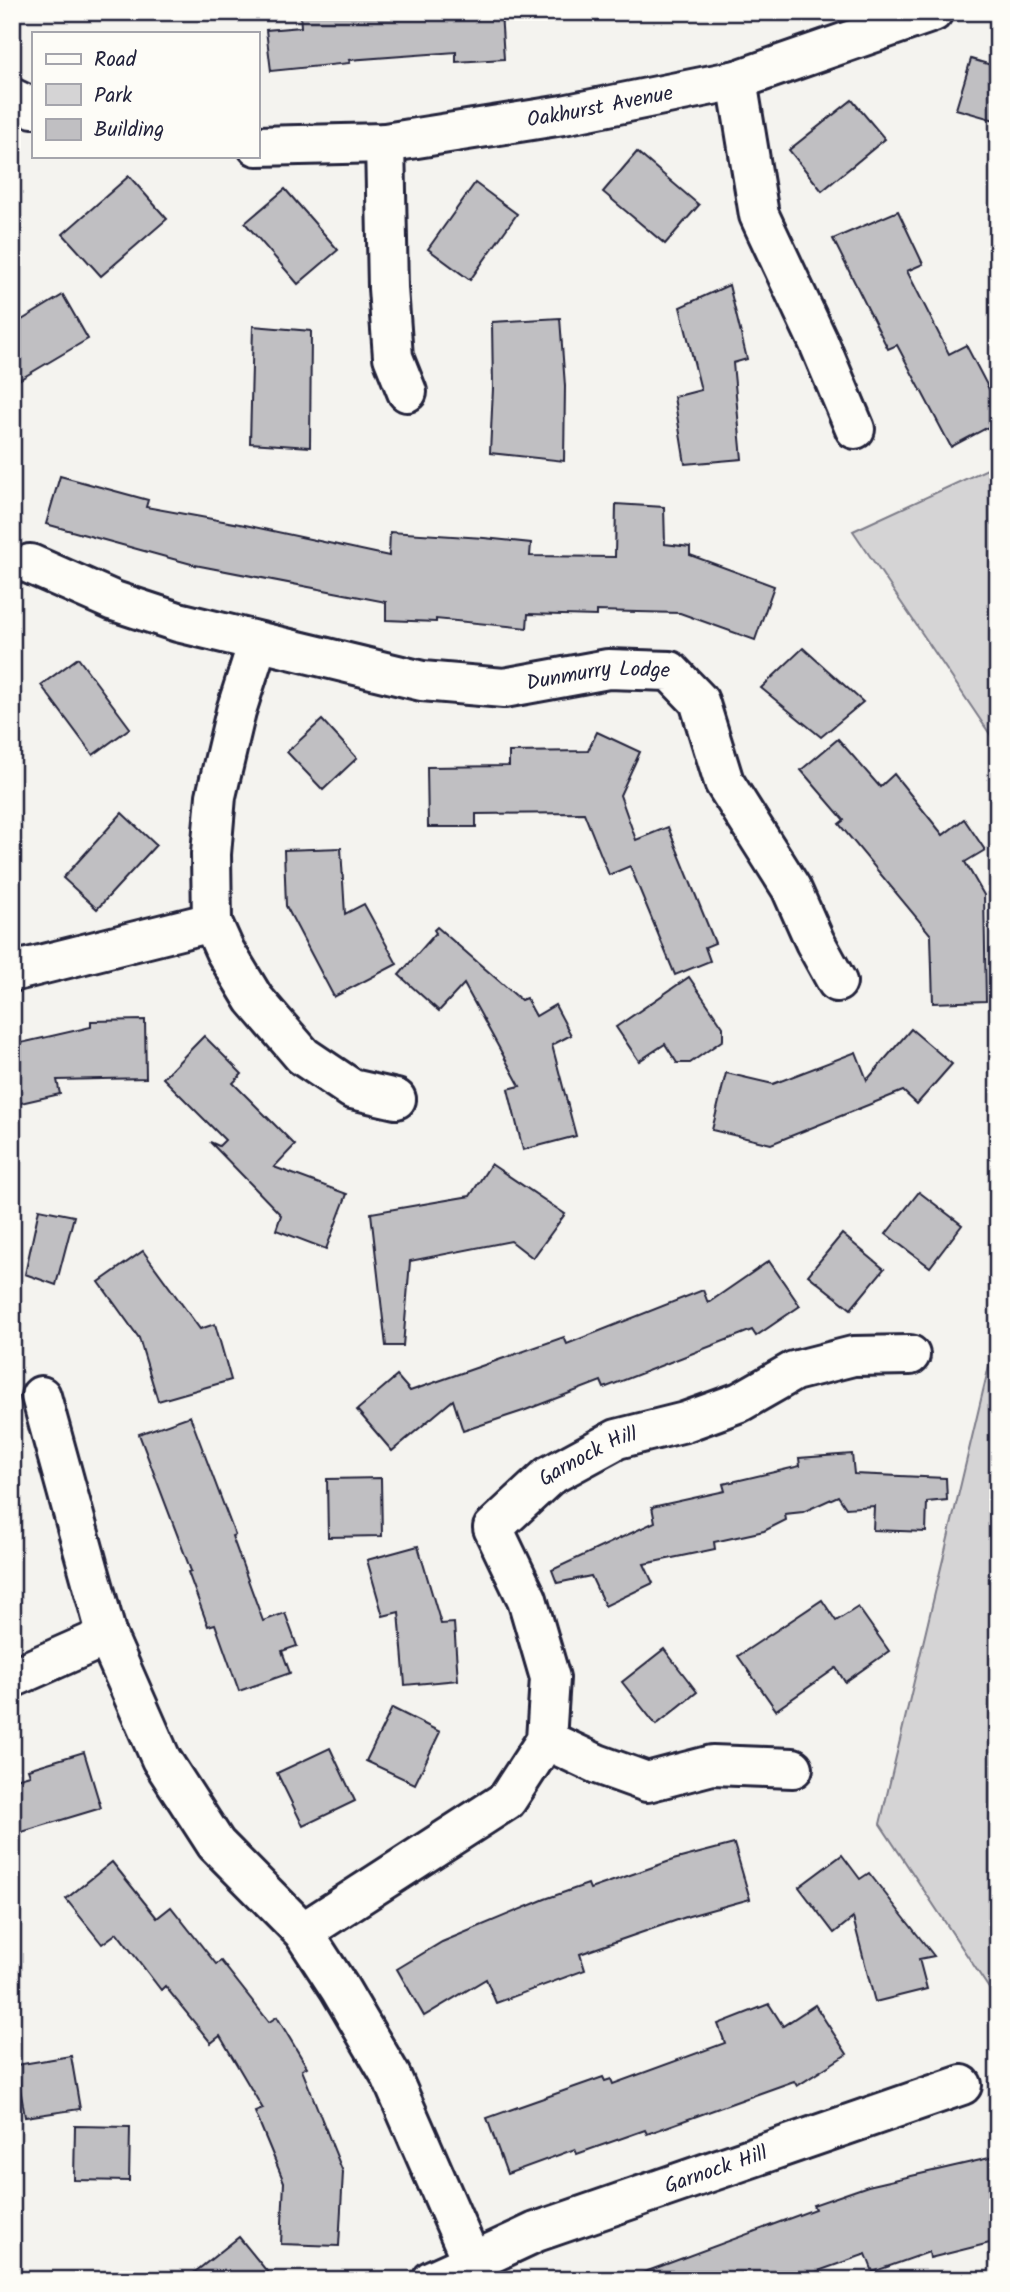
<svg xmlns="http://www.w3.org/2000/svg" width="1010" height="2292" font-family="Kalam,sans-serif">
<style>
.green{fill:#d5d4d5;stroke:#7c7b88;stroke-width:2}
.building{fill:#c0bfc2;stroke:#22223b;stroke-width:2}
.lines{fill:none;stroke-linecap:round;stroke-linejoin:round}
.street-casing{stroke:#22223b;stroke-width:44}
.street{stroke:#fdfcf7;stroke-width:38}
.labels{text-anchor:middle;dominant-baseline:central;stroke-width:6;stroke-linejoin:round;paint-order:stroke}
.street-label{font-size:21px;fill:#22223b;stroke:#fdfcf7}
</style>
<rect width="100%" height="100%" fill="#f4f3ef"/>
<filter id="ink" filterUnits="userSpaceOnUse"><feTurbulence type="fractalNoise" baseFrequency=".0143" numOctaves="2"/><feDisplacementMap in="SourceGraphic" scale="14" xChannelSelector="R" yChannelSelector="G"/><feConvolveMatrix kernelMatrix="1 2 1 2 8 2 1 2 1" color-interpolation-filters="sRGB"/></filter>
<g filter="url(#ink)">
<g class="green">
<path d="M 998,464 L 998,746 L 853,531 Z"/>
<path d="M 998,1328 L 998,2002 L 880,1824 Z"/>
</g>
<g class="building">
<path d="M 300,12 L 501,12 L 504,59 L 456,62 L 456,52 L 349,60 L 350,63 L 271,71 L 266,30 L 301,27 Z"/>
<path d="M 971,59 L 998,67 L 998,121 L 956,109 Z"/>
<path d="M 852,100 L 885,139 L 822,191 L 789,150 Z"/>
<path d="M 637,152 L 699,205 L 665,244 L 603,192 Z"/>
<path d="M 129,176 L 167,219 L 101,276 L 63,234 Z"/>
<path d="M 475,183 L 517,214 L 470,280 L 428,249 Z"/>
<path d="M 285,189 L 338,250 L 298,284 L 245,223 Z"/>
<path d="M 898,211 L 923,264 L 907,271 L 949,354 L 966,345 L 998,406 L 998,422 L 951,447 L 897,345 L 888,349 L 833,239 Z"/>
<path d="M 729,285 L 747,359 L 733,363 L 742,459 L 685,464 L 674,397 L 701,390 L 680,307 Z"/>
<path d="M 63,295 L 88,339 L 12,384 L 12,326 Z"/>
<path d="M 560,318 L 565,386 L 564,461 L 490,453 L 493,388 L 492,322 Z"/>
<path d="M 253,326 L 311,331 L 310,447 L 250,443 Z"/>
<path d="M 60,476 L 148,500 L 146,507 L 245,525 L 389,556 L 390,532 L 484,538 L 531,543 L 530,556 L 615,557 L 616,504 L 664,507 L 665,544 L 690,547 L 690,555 L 774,586 L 755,640 L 680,613 L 596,611 L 596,616 L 528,614 L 527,628 L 436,619 L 436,622 L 386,620 L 386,602 L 195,565 L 46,524 Z"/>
<path d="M 803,648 L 863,702 L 821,737 L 761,688 Z"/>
<path d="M 78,658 L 130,728 L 93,755 L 41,685 Z"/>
<path d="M 322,720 L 357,758 L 323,790 L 287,752 Z"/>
<path d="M 597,732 L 640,752 L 620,795 L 636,840 L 668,827 L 715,943 L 705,947 L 710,961 L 675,975 L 630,866 L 609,875 L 584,813 L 476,814 L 476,827 L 428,827 L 427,767 L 509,766 L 509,752 L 588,751 Z"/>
<path d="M 838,739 L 880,787 L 894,774 L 943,835 L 964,819 L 985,850 L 965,862 L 984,895 L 986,1001 L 933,1003 L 931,935 L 839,824 L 844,820 L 801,770 Z"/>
<path d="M 122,813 L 156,845 L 97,909 L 63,878 Z"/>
<path d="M 341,848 L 345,914 L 364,904 L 397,964 L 334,997 L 286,906 L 284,850 Z"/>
<path d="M 437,927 L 521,1000 L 526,998 L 536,1016 L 555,1005 L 571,1035 L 552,1045 L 576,1136 L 523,1150 L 508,1089 L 520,1086 L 464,984 L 439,1011 L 399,975 L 436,933 L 434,930 Z"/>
<path d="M 689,977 L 723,1027 L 723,1040 L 690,1063 L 677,1063 L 665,1044 L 639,1061 L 616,1027 Z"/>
<path d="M 145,1020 L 146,1078 L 57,1080 L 60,1094 L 12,1105 L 12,1045 L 91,1027 L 91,1021 Z"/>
<path d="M 911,1029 L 952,1064 L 917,1104 L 903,1091 L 771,1144 L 712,1130 L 726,1073 L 773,1084 L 856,1052 L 867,1080 Z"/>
<path d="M 204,1036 L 242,1074 L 233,1083 L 295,1145 L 274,1167 L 347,1194 L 326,1249 L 276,1230 L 281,1215 L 210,1142 L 219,1146 L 225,1140 L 163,1078 Z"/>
<path d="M 491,1164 L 565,1214 L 533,1258 L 511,1241 L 410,1261 L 403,1346 L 386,1346 L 371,1213 L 470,1196 Z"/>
<path d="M 919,1192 L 962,1225 L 930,1267 L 886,1234 Z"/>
<path d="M 39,1209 L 74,1216 L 56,1285 L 25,1274 Z"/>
<path d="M 842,1234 L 884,1269 L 851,1309 L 808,1275 Z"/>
<path d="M 143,1251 L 200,1329 L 215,1324 L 231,1380 L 158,1401 L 139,1338 L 99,1282 Z"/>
<path d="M 769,1261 L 800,1306 L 756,1336 L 752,1330 L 604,1388 L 601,1381 L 523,1411 L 463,1431 L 453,1400 L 392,1451 L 357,1410 L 397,1376 L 410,1391 L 564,1337 L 567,1344 L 703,1290 L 708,1303 Z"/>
<path d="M 190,1416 L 235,1535 L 232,1536 L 263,1621 L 285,1613 L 297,1646 L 282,1651 L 290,1673 L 239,1691 L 215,1624 L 208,1626 L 188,1572 L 191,1571 L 139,1434 Z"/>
<path d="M 852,1454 L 854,1474 L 946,1478 L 947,1500 L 927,1502 L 926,1532 L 873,1530 L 874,1506 L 846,1508 L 838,1496 L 803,1512 L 785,1514 L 786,1520 L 764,1531 L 714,1542 L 715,1549 L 644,1564 L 653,1583 L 605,1606 L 591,1576 L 557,1583 L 552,1570 L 655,1522 L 652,1507 L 725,1491 L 723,1484 L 800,1466 L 799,1458 Z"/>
<path d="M 381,1478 L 382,1536 L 328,1537 L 327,1479 Z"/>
<path d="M 418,1546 L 441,1624 L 454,1623 L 458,1680 L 405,1685 L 399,1612 L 383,1616 L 367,1560 Z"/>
<path d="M 822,1600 L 836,1621 L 858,1607 L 889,1651 L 845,1682 L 836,1668 L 776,1710 L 738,1656 Z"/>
<path d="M 664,1649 L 697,1692 L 656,1725 L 622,1682 Z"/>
<path d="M 392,1708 L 440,1732 L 415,1784 L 366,1761 Z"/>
<path d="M 330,1748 L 355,1801 L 303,1826 L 277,1773 Z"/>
<path d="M 84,1752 L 101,1808 L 12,1835 L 12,1780 L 30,1775 L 28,1769 Z"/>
<path d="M 734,1844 L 750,1899 L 689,1916 L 580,1954 L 585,1970 L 496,2003 L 486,1979 L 424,2016 L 397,1969 L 442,1942 L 545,1899 L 588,1884 L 590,1889 L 673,1860 Z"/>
<path d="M 842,1855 L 860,1879 L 869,1873 L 934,1956 L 919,1959 L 927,1989 L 875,2002 L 853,1918 L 834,1933 L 799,1887 Z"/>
<path d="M 112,1862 L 157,1918 L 171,1907 L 216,1964 L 221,1961 L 269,2022 L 277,2017 L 307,2067 L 302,2070 L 343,2172 L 339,2246 L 281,2244 L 284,2182 L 255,2112 L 263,2109 L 220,2036 L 211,2043 L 165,1986 L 161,1990 L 117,1933 L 102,1944 L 66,1899 Z"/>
<path d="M 769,2004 L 783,2026 L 815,2005 L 847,2054 L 797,2086 L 794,2081 L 647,2134 L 645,2130 L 577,2154 L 575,2149 L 507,2174 L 487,2118 L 603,2077 L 605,2081 L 611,2079 L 613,2084 L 725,2043 L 718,2024 Z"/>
<path d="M 71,2056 L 80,2109 L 25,2117 L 16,2065 Z"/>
<path d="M 75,2126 L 130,2127 L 129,2181 L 74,2180 Z"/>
<path d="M 998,2156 L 998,2241 L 930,2258 L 929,2252 L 873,2272 L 866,2254 L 793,2280 L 638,2280 L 637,2275 L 815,2209 L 813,2205 L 868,2186 Z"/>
<path d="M 239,2237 L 274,2280 L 185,2280 Z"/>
</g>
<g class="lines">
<g class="street-casing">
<g id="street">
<path d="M 737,80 L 759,215 L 818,341 L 855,429"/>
<path d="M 12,98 L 33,108"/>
<path d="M 385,143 L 388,288 L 393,357 L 407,392"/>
<path id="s1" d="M 257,146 L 385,143 L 563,115 L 737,80 L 933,12"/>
<path id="s2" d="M 30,564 L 114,601 L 178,622 L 422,681 L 504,688 L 608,669 L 670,671 L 699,701 L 724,782 L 791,888 L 815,942 L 837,982"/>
<path d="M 258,642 L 236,711 L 216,796 L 211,854 L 212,922 L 225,951 L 254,999 L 303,1056 L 352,1089 L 396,1099"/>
<path d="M 12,972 L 212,922"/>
<path id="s3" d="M 41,1396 L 107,1636 L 161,1759 L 216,1844 L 303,1932 L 340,1989 L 391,2076 L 472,2262 L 536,2232 L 962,2085"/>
<path d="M 12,1678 L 107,1636"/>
<path d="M 546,1740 L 597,1764 L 647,1782 L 712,1765 L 793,1768"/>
<path id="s4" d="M 303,1932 L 507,1800 L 546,1740 L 550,1678 L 527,1599 L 493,1528 L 549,1476 L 617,1439 L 685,1422 L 740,1402 L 794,1371 L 853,1356 L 910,1355"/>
<path d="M 432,2280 L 472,2262"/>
</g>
</g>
<use href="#street" class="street"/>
</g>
</g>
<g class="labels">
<g class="street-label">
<text stroke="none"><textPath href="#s1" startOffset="346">Oakhurst Avenue</textPath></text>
<text stroke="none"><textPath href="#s2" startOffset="588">Dunmurry Lodge</textPath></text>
<text stroke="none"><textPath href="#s4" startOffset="658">Garnock Hill</textPath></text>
<text stroke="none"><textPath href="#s3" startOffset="1241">Garnock Hill</textPath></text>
</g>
</g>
<rect width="1010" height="2292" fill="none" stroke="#fdfcf7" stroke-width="42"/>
<rect x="21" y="21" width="968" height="2250" fill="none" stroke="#22223b" stroke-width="2.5" filter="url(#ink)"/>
<rect x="32" y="32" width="228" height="126" fill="#fdfcf7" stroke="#a5a5ac" stroke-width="2"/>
<rect x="46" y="54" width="35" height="10" fill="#fdfcf7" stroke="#a5a5ac" stroke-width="2"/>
<text x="94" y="66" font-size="21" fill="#22223b">Road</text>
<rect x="46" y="84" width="35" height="21" fill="#d5d4d5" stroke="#a5a5ac" stroke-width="2"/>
<text x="94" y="102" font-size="21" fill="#22223b">Park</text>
<rect x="46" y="119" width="35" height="21" fill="#c0bfc2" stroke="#a5a5ac" stroke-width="2"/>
<text x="94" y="136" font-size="21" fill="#22223b">Building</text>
</svg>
